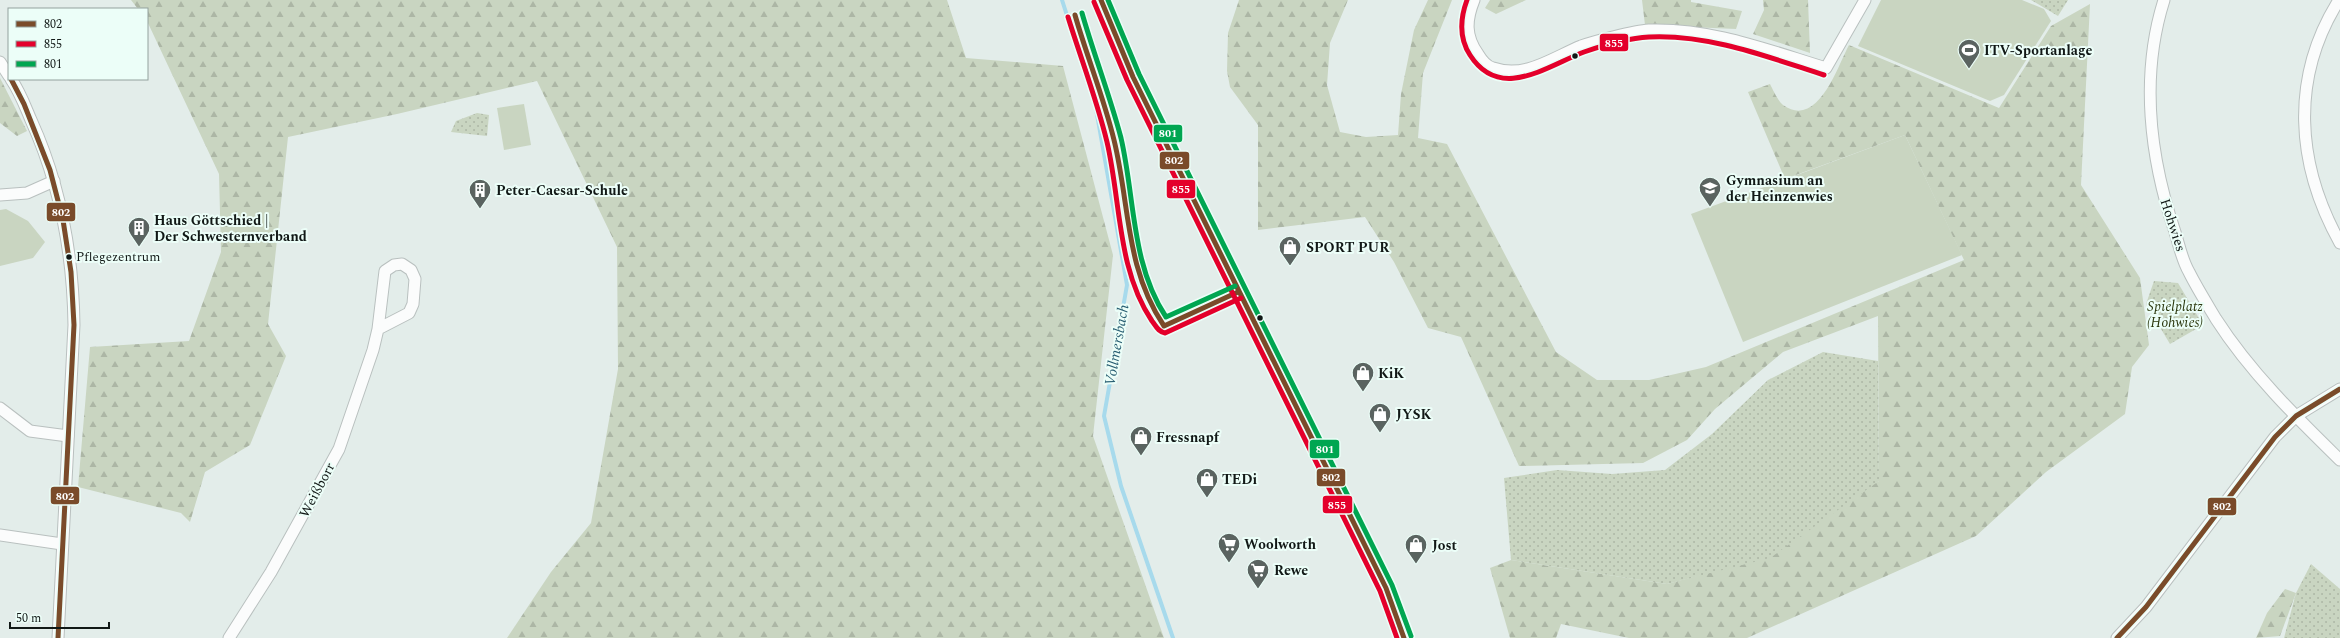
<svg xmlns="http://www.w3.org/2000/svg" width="2340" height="638" font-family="Spectral,serif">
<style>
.grass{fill:#c9d5c1}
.forest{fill:url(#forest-firs)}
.park{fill:url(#park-dots)}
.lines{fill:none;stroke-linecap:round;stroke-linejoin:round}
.stream{stroke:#a7daec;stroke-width:4}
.street-casing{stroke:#b9c0bf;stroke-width:13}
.secondary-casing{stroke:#b9c0bf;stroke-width:18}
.street{stroke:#fbfcfc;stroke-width:11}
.secondary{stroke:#f2f7f7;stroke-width:16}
.bus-1-casing{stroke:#ecfef8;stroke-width:8}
.bus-2-casing{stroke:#ecfef8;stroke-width:8}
.bus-3-casing{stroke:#ecfef8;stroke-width:8}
.bus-1{stroke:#7a4b2a;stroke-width:5}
.bus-2{stroke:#e4002b;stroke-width:5}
.bus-3{stroke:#00a651;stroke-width:5}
.bus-dot{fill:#111816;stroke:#ecfef8;stroke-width:1.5}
.labels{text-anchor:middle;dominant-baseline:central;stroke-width:4;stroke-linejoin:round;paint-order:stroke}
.bus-label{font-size:13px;fill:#111816;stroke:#ecfef8;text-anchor:start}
.poi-label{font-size:14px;font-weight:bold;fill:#111816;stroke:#ecfef8;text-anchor:start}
.street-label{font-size:14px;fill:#111816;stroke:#ecfef8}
.park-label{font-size:14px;font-style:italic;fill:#2b370d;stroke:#ecfef8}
.water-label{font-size:15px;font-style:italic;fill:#275d71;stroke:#ecfef8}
.line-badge{stroke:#ecfef8;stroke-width:1.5}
.badge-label{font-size:11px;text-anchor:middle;font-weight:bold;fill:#fff}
</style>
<defs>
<pattern id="forest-firs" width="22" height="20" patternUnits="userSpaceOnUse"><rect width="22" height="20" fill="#c9d5c1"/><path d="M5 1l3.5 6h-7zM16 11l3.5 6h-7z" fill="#acb6a5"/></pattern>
<pattern id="park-dots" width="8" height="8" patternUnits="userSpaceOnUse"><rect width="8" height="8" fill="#c9d5c1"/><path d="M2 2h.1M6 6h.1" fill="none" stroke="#acb6a5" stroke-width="1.8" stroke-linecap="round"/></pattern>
</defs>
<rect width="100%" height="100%" fill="#e3edea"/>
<g class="grass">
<path d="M 1881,0 L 2022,0 L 2044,9 L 2051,21 L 2004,95 L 1990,101 L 1858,46 Z"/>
<path d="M 524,104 L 531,145 L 504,150 L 497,108 Z"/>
<path d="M 1905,135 L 1962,255 L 1743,342 L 1691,214 Z"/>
<path d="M 6,209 L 28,221 L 45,242 L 33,258 L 0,266 L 0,210 Z"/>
</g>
<g class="forest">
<path d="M 131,0 L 947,0 L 966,58 L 1063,66 L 1113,255 L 1093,436 L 1164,638 L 507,638 L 551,572 L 591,523 L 618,369 L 617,247 L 537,81 L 397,114 L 288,137 L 268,324 L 286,356 L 250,445 L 205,472 L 190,522 L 181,513 L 78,487 L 90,347 L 189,341 L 221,252 L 219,174 L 147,21 L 147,9 L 138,9 Z"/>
<path d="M 1239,0 L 1348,0 L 1330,43 L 1327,85 L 1340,132 L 1366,137 L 1398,135 L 1401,94 L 1414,30 L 1428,0 L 1452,0 L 1423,73 L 1418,138 L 1447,144 L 1556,352 L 1597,380 L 1649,380 L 1706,367 L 1964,260 L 1905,135 L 1785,179 L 1748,92 L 1770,84 C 1773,90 1778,101 1783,105 C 1818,130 1838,65 1849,45 L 1999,108 L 2051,26 L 2090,4 L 2081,185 L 2140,278 L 2149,345 L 2132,367 L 2125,414 L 2046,472 L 1976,536 L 1747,638 L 1629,638 L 1561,624 L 1556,638 L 1510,638 L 1490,568 L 1511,560 L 1667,584 L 1715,571 L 1879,481 L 1878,316 L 1783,352 L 1715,409 L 1687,440 L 1643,463 L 1519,466 L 1461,337 L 1428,328 L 1394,262 L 1365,217 L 1258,230 L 1258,125 L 1230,87 L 1227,71 L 1228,33 Z"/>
<path d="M 1490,0 L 1526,0 L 1496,14 L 1485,8 Z"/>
<path d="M 1642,0 L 1691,0 L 1691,2 L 1742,11 L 1736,29 L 1645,25 Z"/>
<path d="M 1763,0 L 1808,0 L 1810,53 L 1753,34 L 1764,10 Z"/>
<path d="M 0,78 L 27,131 L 17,136 L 0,123 Z"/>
<path d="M 2285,589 L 2296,593 L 2280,636 L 2256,638 L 2267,613 Z"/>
</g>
<g class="park">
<path d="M 2031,0 L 2068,0 L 2058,16 Z"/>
<path d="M 477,113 L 489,115 L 487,136 L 451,132 L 456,121 Z"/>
<path d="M 2154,281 L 2178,283 L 2203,325 L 2170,344 L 2146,304 Z"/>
<path d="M 1823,352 L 1878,361 L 1879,481 L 1770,558 L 1667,584 L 1511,560 L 1504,478 L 1557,470 L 1612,474 L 1665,470 L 1712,434 L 1768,380 Z"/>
<path d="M 2311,564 L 2340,589 L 2340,638 L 2284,638 L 2296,593 Z"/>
</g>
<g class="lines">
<path class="stream" d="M 1062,0 L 1095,103 L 1127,285 L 1104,416 L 1121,486 L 1173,638"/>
<g class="street-casing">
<g id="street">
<path d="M 1474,0 C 1466,20 1465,36 1478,54 C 1481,59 1486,66 1493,68 C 1525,79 1552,58 1581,46 C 1595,41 1634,31 1649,30 C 1712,28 1767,50 1826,68 L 1865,0"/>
<path d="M 2164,0 C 2140,76 2150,158 2175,232 C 2179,245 2182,260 2189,272 C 2197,288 2207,304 2216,319 C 2250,372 2296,417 2340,460"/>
<path d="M 2339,0 C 2290,78 2296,164 2340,243"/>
<path d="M 0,62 L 9,76"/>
<path d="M 11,79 C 20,92 25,106 31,120 C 61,186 73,253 74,325 L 58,638"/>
<path d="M 0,195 L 27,193 L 54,181"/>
<path d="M 0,408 L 30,431 L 68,436"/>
<path d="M 0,535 L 62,544"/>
<path d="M 229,638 L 271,572 L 339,449 L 373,350 L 378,329 L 385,271 L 394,265 L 402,264 L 411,270 L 415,279 L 413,304 L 409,313 L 378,329"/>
<path d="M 2117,638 L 2146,607 L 2275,437 L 2296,416 L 2340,389"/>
</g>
</g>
<g class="secondary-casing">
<path id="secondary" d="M 1101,0 L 1113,32 L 1133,77 L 1247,310 L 1386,588 L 1404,638"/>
</g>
<use href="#street" class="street"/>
<use href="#secondary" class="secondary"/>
<g class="bus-1-casing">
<g id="bus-1">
<path d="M 1101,0 L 1133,77 L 1386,588 L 1404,638"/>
<path d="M 1075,15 C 1087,57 1104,98 1114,140 C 1130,205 1125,268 1164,326 L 1238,292"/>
<path d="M 11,79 L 24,104 L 50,170 L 63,220 L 71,272 L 74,325 L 58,638"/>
<path d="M 2117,638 L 2146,607 L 2275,437 L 2296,416 L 2340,389"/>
</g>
</g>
<g class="bus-2-casing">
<g id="bus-2">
<path d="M 1467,0 C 1460,19 1459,38 1470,55 C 1500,102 1547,66 1584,52 C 1604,45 1628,38 1649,37 C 1709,34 1768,57 1824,75"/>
<path d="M 1094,2 L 1127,80 L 1380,591 L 1397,638"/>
<path d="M 1068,17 C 1081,59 1097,100 1107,142 C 1121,202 1117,269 1152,321 C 1156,326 1158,332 1165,333 L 1241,298"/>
</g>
</g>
<g class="bus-3-casing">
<g id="bus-3">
<path d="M 1108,0 L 1139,74 L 1392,585 L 1411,636"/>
<path d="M 1082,13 C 1094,55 1110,96 1121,138 C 1135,198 1131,264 1166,317 L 1235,286"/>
</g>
</g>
<use href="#bus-1" class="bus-1"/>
<use href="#bus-2" class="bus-2"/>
<use href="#bus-3" class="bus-3"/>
</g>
<defs>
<g id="stadium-pin" transform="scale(1.15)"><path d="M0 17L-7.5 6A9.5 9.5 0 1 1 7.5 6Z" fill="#5a6360" stroke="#ecfef8"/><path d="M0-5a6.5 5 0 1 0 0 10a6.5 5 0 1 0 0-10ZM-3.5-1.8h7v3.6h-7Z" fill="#fff"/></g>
<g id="school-pin" transform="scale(1.15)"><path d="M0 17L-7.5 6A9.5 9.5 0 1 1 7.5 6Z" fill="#5a6360" stroke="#ecfef8"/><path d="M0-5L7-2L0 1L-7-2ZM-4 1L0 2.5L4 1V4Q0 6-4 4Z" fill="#fff"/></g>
<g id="building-pin" transform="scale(1.15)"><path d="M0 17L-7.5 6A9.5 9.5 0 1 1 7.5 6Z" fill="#5a6360" stroke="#ecfef8"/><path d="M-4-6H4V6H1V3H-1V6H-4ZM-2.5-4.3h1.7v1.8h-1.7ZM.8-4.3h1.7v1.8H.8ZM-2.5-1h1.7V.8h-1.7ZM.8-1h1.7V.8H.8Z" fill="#fff"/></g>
<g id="shop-pin" transform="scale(1.15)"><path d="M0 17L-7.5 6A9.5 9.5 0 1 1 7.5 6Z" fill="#5a6360" stroke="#ecfef8"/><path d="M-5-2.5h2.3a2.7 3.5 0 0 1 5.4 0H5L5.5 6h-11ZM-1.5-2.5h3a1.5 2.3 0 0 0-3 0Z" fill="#fff"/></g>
<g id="supermarket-pin" transform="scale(1.15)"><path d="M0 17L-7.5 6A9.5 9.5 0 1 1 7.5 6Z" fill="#5a6360" stroke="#ecfef8"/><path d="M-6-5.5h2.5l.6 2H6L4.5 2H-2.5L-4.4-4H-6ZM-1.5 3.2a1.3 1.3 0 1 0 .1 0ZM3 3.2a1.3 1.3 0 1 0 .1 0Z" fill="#fff"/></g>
</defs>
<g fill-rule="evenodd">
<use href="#stadium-pin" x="1969" y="50"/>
<use href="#school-pin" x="1710" y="188"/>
<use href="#building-pin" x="480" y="190"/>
<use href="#building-pin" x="139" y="228"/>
<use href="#shop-pin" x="1290" y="247"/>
<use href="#shop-pin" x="1363" y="373"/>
<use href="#shop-pin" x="1380" y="414"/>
<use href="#shop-pin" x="1141" y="437"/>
<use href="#shop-pin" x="1207" y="479"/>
<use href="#supermarket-pin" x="1229" y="544"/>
<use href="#shop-pin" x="1416" y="545"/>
<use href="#supermarket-pin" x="1258" y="570"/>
</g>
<g class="bus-dot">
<circle cx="1575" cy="56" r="3.5"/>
<circle cx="69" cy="257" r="3.5"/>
<circle cx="1260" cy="318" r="3.5"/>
</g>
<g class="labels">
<g class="bus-label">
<text x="76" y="257">Pflegezentrum</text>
</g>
<g class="poi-label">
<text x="1984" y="50">ITV-Sportanlage</text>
<text x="1726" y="180">Gymnasium an<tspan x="1726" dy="16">der Heinzenwies</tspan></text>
<text x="496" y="190">Peter-Caesar-Schule</text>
<text x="154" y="220">Haus Göttschied |<tspan x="154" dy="16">Der Schwesternverband</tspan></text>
<text x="1306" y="247">SPORT PUR</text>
<text x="1378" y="373">KiK</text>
<text x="1396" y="414">JYSK</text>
<text x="1156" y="437">Fressnapf</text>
<text x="1222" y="479">TEDi</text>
<text x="1244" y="544">Woolworth</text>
<text x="1432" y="545">Jost</text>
<text x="1274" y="570">Rewe</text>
</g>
<g class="street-label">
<text transform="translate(2173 225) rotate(72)">Hohwies</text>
<text transform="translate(317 490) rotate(-62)">Weißborr</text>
</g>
<g class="park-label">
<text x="2175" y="306">Spielplatz<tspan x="2175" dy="16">(Hohwies)</tspan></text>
</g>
<g class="water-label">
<text transform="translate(1117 345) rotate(-80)">Vollmersbach</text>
</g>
</g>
<g class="line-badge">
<rect x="1599" y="33" width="30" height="19" rx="4" fill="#e4002b"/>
<rect x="1153" y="124" width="30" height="19" rx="4" fill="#00a651"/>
<rect x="1159" y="151" width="31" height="19" rx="4" fill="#7a4b2a"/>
<rect x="1166" y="179" width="30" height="20" rx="4" fill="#e4002b"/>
<rect x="46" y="202" width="30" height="20" rx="4" fill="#7a4b2a"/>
<rect x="1309" y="439" width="31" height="20" rx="4" fill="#00a651"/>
<rect x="1316" y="468" width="30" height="19" rx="4" fill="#7a4b2a"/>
<rect x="50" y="486" width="30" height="19" rx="4" fill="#7a4b2a"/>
<rect x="1322" y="495" width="31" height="19" rx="4" fill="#e4002b"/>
<rect x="2207" y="497" width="30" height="19" rx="4" fill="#7a4b2a"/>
</g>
<g class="badge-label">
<text x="1614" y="47">855</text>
<text x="1168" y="137">801</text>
<text x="1174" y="164">802</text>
<text x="1181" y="193">855</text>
<text x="61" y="216">802</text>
<text x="1325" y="453">801</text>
<text x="1331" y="481">802</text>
<text x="65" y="500">802</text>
<text x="1337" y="509">855</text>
<text x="2222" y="510">802</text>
</g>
<rect x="8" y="8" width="140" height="72" fill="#ecfef8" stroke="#94a29e"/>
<rect x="16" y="21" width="20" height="6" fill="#7a4b2a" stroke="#94a29e"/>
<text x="44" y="28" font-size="12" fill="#111816">802</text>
<rect x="16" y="41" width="20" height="6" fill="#e4002b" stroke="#94a29e"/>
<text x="44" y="48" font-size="12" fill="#111816">855</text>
<rect x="16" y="61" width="20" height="6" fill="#00a651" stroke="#94a29e"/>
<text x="44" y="68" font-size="12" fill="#111816">801</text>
<path d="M10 622v6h99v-6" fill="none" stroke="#111816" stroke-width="2"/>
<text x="16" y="622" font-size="12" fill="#111816" stroke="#ecfef8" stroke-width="3" paint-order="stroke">50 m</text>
</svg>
